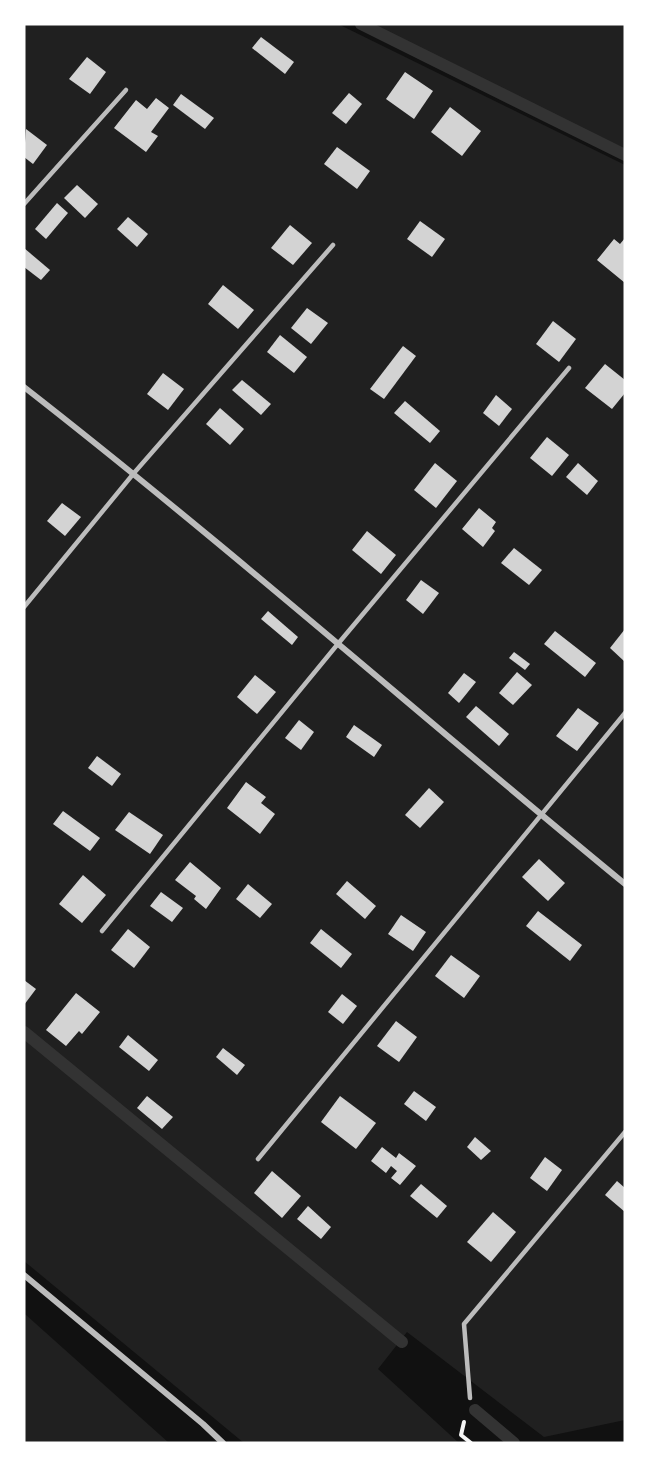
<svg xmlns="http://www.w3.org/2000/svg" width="649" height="1467" font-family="Manrope,sans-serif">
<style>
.green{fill:#202020}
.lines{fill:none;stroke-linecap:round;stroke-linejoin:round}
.stream{stroke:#333;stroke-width:12}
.building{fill:#d3d3d3}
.path{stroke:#f5f5f5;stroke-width:4}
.service{stroke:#bcbcbc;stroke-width:4.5}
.minor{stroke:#bcbcbc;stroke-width:6}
</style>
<rect width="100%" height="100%" fill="#111"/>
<g class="green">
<path d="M 24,24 L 338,24 L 625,165 L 625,1420 L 544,1437 L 407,1332 L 378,1369 L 459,1443 L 244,1443 L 24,1261 Z"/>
<path d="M 361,24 L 625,24 L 625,155 Z"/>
<path d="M 24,1314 L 26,1315 L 169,1443 L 24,1443 Z"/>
</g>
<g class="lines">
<g class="stream">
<path d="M 361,24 L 625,155"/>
<path d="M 24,1032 L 402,1342"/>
<path d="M 475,1410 L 514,1443"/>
</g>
</g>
<g class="building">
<path d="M 261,37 L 294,62 L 285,74 L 252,48 Z"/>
<path d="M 87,57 L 106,72 L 90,94 L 69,79 Z"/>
<path d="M 405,72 L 433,91 L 414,119 L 386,99 Z"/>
<path d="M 349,93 L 362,104 L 346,124 L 332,113 Z"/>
<path d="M 181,94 L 214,118 L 205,129 L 173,105 Z"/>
<path d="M 156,98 L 169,108 L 151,132 L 158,136 L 146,152 L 114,128 L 136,100 L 147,109 Z"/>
<path d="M 450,107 L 481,131 L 462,156 L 431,132 Z"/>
<path d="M 26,129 L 47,145 L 33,164 L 24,157 Z"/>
<path d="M 337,147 L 370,171 L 357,189 L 324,164 Z"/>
<path d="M 77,185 L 98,204 L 85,218 L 64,198 Z"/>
<path d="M 57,203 L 68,213 L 46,239 L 35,229 Z"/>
<path d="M 128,217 L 148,234 L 137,247 L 117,229 Z"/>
<path d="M 420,221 L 445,239 L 432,257 L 407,239 Z"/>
<path d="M 290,225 L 312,243 L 293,265 L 271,248 Z"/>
<path d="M 625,238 L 625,283 L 597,260 L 614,239 L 620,244 Z"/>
<path d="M 24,248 L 50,270 L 41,280 L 24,267 Z"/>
<path d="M 223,285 L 254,310 L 238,329 L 208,304 Z"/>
<path d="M 307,308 L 328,323 L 311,344 L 291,328 Z"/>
<path d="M 553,321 L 576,339 L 559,362 L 536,344 Z"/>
<path d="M 280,335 L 307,357 L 294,373 L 267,352 Z"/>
<path d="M 403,346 L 416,356 L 384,399 L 370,389 Z"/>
<path d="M 605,364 L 625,380 L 625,393 L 612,409 L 585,388 Z"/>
<path d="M 163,373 L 184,389 L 168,410 L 147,394 Z"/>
<path d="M 242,380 L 271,404 L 261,415 L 232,390 Z"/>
<path d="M 496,395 L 512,409 L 499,426 L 483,413 Z"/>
<path d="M 405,401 L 440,431 L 430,443 L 394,413 Z"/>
<path d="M 220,408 L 244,429 L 230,445 L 206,424 Z"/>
<path d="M 547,437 L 569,455 L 552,476 L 530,458 Z"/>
<path d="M 435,463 L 457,481 L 436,508 L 414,490 Z"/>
<path d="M 578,463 L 598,481 L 587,495 L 566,477 Z"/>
<path d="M 62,503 L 81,517 L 65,536 L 47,521 Z"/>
<path d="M 479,508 L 496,522 L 492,528 L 495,531 L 483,547 L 462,529 Z"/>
<path d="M 367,531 L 396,555 L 381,574 L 352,550 Z"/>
<path d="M 514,548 L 542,570 L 529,585 L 501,563 Z"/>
<path d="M 421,580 L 439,593 L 423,614 L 406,600 Z"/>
<path d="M 268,611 L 298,637 L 292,645 L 261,619 Z"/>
<path d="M 625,629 L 625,662 L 610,648 Z"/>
<path d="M 555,631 L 596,663 L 585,677 L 544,644 Z"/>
<path d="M 514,652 L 530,664 L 525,670 L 509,658 Z"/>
<path d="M 517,672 L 532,685 L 513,705 L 499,693 Z"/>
<path d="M 464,673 L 476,682 L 459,703 L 448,693 Z"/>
<path d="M 255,675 L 276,692 L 257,714 L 237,697 Z"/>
<path d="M 476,706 L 509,734 L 499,746 L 466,717 Z"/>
<path d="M 578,708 L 599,723 L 577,751 L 556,736 Z"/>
<path d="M 299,720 L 314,732 L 301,750 L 285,738 Z"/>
<path d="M 354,725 L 382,745 L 374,757 L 346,737 Z"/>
<path d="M 97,756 L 121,774 L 112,786 L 88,768 Z"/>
<path d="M 246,782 L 266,797 L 261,803 L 275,814 L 260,834 L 227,808 Z"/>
<path d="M 429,788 L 444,802 L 420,828 L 405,815 Z"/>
<path d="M 63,811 L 100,838 L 90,851 L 53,824 Z"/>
<path d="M 129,812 L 163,835 L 150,854 L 115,830 Z"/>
<path d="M 539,859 L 565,883 L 548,901 L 522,877 Z"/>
<path d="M 190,862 L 221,888 L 206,909 L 194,899 L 196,896 L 175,880 Z"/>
<path d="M 83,875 L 106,895 L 82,923 L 59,904 Z"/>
<path d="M 347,881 L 376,906 L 365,919 L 336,894 Z"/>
<path d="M 248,884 L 272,904 L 260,918 L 236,899 Z"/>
<path d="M 161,892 L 183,908 L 172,922 L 150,906 Z"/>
<path d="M 538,911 L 582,945 L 570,961 L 526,926 Z"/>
<path d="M 401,915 L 426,932 L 413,951 L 388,934 Z"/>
<path d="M 128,929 L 150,947 L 134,968 L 111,950 Z"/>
<path d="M 321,929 L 352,954 L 341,968 L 310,943 Z"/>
<path d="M 451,955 L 480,976 L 464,998 L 435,976 Z"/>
<path d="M 24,980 L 36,989 L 24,1005 Z"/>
<path d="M 76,993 L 100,1012 L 82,1034 L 79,1031 L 66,1046 L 46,1030 Z"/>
<path d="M 342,994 L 357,1006 L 343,1024 L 328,1012 Z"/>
<path d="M 396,1021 L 417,1037 L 399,1062 L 377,1046 Z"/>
<path d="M 128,1035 L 158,1060 L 149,1071 L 119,1047 Z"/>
<path d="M 223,1048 L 245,1065 L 237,1075 L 216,1057 Z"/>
<path d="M 414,1091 L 436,1107 L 426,1121 L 404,1104 Z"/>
<path d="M 147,1096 L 173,1117 L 162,1129 L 137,1108 Z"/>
<path d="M 340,1096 L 376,1123 L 356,1149 L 321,1122 Z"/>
<path d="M 475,1137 L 491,1151 L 481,1160 L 467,1147 Z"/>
<path d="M 382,1147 L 396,1158 L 399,1153 L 416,1166 L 400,1185 L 391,1178 L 397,1171 L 391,1166 L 386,1173 L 371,1161 Z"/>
<path d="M 545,1157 L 562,1170 L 547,1191 L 530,1178 Z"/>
<path d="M 272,1171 L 301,1196 L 282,1218 L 254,1193 Z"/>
<path d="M 617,1181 L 625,1188 L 625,1212 L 605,1195 Z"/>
<path d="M 421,1184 L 447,1206 L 437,1218 L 410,1196 Z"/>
<path d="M 308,1206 L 331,1227 L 321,1239 L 297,1219 Z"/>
<path d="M 493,1212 L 516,1232 L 491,1262 L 467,1242 Z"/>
</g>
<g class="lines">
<path class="path" d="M 464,1422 L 461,1435 L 471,1443"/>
<g class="service">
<path d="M 24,204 L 126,90"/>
<path d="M 24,607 L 134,473 L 333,245"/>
<path d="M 102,931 L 337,645 L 569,368"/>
<path d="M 258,1159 L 625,713"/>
<path d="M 470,1398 L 464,1324 L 625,1132"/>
</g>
<g class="minor">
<path d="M 24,387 C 229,547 424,719 625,884"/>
<path d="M 24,1275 L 203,1424 L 223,1443"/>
</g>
</g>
<rect width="649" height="1467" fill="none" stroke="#ffffff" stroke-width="51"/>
</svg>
